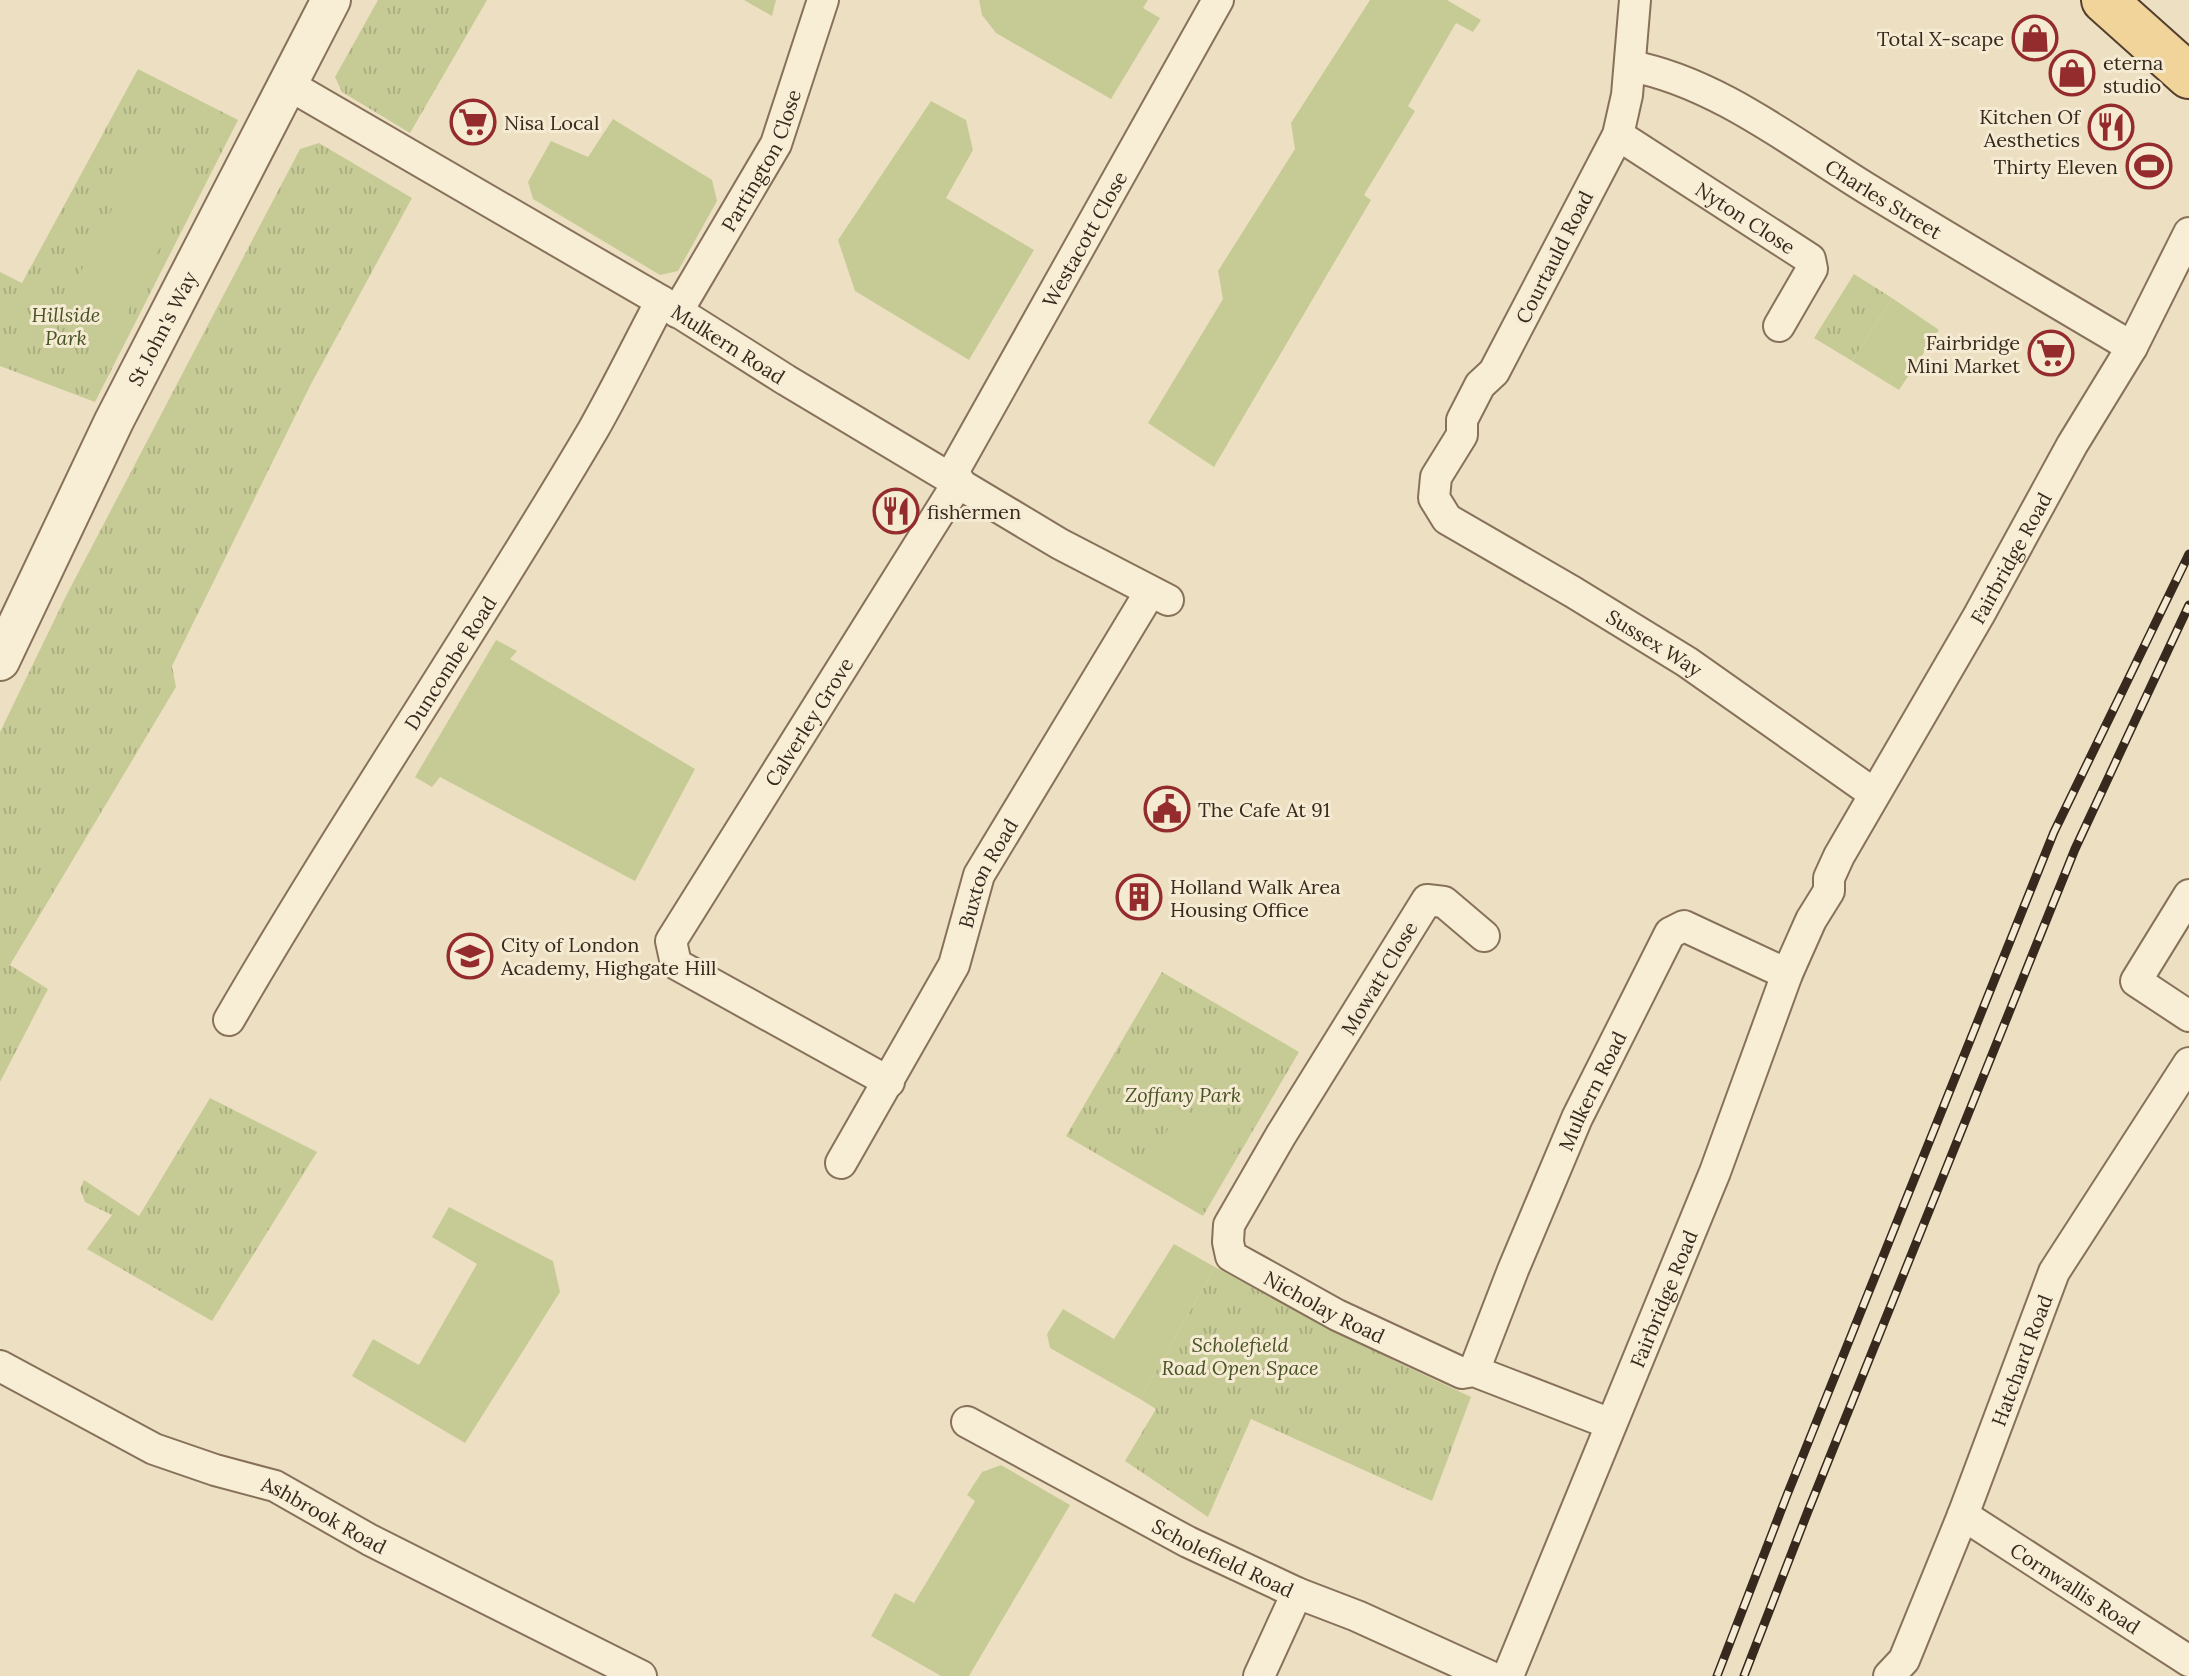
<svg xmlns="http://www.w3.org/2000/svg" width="2189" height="1676" font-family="Lora,serif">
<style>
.park{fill:url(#park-tufts)}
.garden{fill:#c6cb96}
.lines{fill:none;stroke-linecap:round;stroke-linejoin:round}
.minor-casing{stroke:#87715a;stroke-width:34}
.tertiary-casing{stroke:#87715a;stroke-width:42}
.primary-casing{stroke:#543f2e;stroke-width:48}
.minor{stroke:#f8edd5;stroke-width:30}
.tertiary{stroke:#f8edd5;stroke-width:38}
.primary{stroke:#f0d49a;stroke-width:44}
.rail-casing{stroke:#37291e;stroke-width:9}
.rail{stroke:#f5ead2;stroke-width:6;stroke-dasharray:18;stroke-linecap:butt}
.labels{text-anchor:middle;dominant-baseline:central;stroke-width:6;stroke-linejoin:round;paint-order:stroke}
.poi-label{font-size:20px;fill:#37291e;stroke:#f5ead2;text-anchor:start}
.street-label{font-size:20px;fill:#37291e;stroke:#f5ead2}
.park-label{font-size:20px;font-style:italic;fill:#485325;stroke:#f5ead2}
</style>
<defs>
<pattern id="park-tufts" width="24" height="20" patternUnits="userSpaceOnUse" patternTransform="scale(2)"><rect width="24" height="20" fill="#c6cb96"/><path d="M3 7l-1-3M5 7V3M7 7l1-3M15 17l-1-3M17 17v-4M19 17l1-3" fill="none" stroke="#abae81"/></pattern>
</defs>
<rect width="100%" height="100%" fill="#ede0c2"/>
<g class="park">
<path d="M 378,0 L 487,0 L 410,133 L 342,92 L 335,77 Z"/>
<path d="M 138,69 L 238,120 L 95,402 L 0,366 L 0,272 L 22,283 Z"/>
<path d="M 319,143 L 412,198 L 310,386 L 172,666 L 176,687 L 10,965 L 48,989 L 0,1082 L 0,732 L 66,596 L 300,149 Z"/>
<path d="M 1854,274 L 1892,298 L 1852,361 L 1814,338 Z"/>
<path d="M 1162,972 L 1299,1052 L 1203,1216 L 1066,1136 Z"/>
<path d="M 210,1098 L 317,1152 L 212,1321 L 87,1249 L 112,1215 L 85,1202 L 80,1189 L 84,1180 L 139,1216 Z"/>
<path d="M 1215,1267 L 1397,1362 L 1471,1397 L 1432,1501 L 1251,1419 L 1208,1517 L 1125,1461 L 1156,1409 L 1140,1399 Z"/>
</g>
<g class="garden">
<path d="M 744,0 L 776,0 L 772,16 Z"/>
<path d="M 979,0 L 1148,0 L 1143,8 L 1160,18 L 1111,99 L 996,33 L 982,15 Z"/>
<path d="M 1370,0 L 1447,0 L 1481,20 L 1473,32 L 1456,23 L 1408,106 L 1415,111 L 1364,195 L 1371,200 L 1214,467 L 1148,423 L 1223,299 L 1218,271 L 1295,149 L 1291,123 Z"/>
<path d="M 931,101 L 966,120 L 973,150 L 946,198 L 1034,250 L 969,360 L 855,291 L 838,240 Z"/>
<path d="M 613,119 L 712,180 L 717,201 L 678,271 L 660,275 L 533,199 L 528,182 L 551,141 L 588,157 Z"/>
<path d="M 140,153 L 194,180 L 112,343 L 58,317 Z"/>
<path d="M 1892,298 L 1939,330 L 1899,390 L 1852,361 Z"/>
<path d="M 496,640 L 517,651 L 510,659 L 695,769 L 635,881 L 440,777 L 432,787 L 415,777 Z"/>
<path d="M 1181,1107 L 1240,1142 L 1201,1208 L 1142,1173 Z"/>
<path d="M 449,1207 L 553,1261 L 560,1292 L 465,1443 L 352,1376 L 373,1339 L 419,1365 L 477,1264 L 432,1237 Z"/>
<path d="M 1174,1244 L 1215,1267 L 1140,1399 L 1050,1348 L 1047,1334 L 1063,1309 L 1114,1339 Z"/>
<path d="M 1001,1465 L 1070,1505 L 969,1676 L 941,1676 L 871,1636 L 895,1593 L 914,1603 L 975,1501 L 967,1495 L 982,1472 Z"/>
</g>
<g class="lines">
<g class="minor-casing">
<g id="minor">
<path id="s1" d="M 1635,0 L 1627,95 L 1618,135 L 1494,372 L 1480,385 L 1462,420 L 1462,435 L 1436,477 L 1434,498 L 1447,519 L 1573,592 L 1687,662 L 1873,793"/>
<path id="s2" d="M 1630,66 C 1714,81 1793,143 1866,188 C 1954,242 2042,294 2132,347"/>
<path id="s3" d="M 289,85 L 661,301 L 786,380 L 1060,544 L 1168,600"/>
<path id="s4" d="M 1618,135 L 1810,259 L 1812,269 L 1779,326"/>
<path id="s5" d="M 677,312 L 776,144 L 823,0"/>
<path id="s6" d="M 951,476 L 1218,0"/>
<path d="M 2189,895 L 2136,981 L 2189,1016"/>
<path id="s7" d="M 1484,936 L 1444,902 L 1427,900 L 1281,1135 L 1229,1225 L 1228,1242 L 1231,1256 L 1337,1315 L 1462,1373 L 1474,1371 L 1611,1424"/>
<path id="s8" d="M 229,1020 C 345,820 476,629 593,430 C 617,388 638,344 661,301"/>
<path id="s9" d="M 889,1082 L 676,964 L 671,941 L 959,481"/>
<path id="s10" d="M 841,1163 L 954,965 L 979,875 L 1150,592"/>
<path id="s11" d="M 0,1366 L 154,1449 L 215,1470 L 275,1486 L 370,1540 L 641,1676"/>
<path id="s12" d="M 1474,1371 L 1513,1270 L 1577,1118 L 1670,933 L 1684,926 L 1787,974"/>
<path id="s13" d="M 967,1422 L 1188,1542 L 1297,1593 L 1357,1616 L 1489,1676"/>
<path id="s14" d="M 1963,1515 L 2189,1661"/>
<path d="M 1259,1676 L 1297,1593"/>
<path id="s15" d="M 1508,1676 L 1715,1172 L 1787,974 L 1811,920 L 1829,891 L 1829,878 L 1839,856 L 1979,615 L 2072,445 L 2132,347 L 2189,233"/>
<path id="s16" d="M 1889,1676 L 1904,1660 L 1963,1515 L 2054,1272 L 2189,1063"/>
</g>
</g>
<g class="tertiary-casing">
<g id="tertiary">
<path id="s17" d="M 0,661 L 114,421 L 331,0"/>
</g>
</g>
<g class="primary-casing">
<path id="primary" d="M 2104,0 L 2189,76"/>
</g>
<use href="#minor" class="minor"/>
<use href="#tertiary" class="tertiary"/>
<use href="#primary" class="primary"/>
<g class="rail-casing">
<g id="rail">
<path d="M 1717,1676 L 1787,1495 L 2054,832 L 2189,554"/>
<path d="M 1744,1676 L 1808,1511 L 2075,849 L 2189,605"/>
</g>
</g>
<use href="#rail" class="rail"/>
</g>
<defs>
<g id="shop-ring" transform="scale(2.3)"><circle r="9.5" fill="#f5ead2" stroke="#942b2d" stroke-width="1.5"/><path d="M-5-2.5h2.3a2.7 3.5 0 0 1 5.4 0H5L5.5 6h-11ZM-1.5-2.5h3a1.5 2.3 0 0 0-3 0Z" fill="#942b2d"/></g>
<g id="supermarket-ring" transform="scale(2.3)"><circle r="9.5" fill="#f5ead2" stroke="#942b2d" stroke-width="1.5"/><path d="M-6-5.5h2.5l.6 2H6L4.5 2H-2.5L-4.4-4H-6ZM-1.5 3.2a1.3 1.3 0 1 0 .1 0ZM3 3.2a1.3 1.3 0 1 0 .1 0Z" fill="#942b2d"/></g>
<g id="restaurant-ring" transform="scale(2.3)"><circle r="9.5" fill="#f5ead2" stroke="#942b2d" stroke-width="1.5"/><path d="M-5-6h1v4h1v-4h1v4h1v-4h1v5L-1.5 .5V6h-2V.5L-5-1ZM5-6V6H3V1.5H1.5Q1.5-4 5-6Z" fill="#942b2d"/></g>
<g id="stadium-ring" transform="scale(2.3)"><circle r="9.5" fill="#f5ead2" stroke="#942b2d" stroke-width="1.5"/><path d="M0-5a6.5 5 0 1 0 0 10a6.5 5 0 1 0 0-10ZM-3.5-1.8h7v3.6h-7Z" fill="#942b2d"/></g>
<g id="civic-ring" transform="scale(2.3)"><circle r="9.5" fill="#f5ead2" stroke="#942b2d" stroke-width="1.5"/><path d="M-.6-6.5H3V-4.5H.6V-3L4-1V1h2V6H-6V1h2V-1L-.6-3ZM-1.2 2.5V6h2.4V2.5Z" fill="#942b2d"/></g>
<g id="building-ring" transform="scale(2.3)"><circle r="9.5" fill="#f5ead2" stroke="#942b2d" stroke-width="1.5"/><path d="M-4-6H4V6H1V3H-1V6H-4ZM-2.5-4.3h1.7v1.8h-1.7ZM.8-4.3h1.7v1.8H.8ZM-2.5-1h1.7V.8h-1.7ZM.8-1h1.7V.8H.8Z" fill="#942b2d"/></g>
<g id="school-ring" transform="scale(2.3)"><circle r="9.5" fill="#f5ead2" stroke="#942b2d" stroke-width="1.5"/><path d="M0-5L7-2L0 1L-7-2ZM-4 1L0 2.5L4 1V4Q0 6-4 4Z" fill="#942b2d"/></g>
</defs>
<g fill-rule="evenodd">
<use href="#shop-ring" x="2035" y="38"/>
<use href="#shop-ring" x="2072" y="73"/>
<use href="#supermarket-ring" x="473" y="122"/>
<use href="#restaurant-ring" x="2111" y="127"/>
<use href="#stadium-ring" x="2149" y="166"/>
<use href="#supermarket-ring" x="2051" y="353"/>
<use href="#restaurant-ring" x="896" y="511"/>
<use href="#civic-ring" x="1167" y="809"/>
<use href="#building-ring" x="1139" y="897"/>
<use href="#school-ring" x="470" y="956"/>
</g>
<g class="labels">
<g class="poi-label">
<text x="2004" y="38" text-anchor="end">Total X-scape</text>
<text x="2103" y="62">eterna<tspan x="2103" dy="23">studio</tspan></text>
<text x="2080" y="116" text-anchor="end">Kitchen Of<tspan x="2080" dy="23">Aesthetics</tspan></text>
<text x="504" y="122">Nisa Local</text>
<text x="2118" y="166" text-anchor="end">Thirty Eleven</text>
<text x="2020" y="342" text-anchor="end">Fairbridge<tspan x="2020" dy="23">Mini Market</tspan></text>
<text x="927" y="511">fishermen</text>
<text x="1198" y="809">The Cafe At 91</text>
<text x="1170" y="886">Holland Walk Area<tspan x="1170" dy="23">Housing Office</tspan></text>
<text x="501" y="944">City of London<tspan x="501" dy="23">Academy, Highgate Hill</tspan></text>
</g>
<g class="street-label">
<text stroke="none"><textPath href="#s5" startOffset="174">Partington Close</textPath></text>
<text stroke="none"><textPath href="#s2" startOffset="288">Charles Street</textPath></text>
<text stroke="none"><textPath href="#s4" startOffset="152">Nyton Close</textPath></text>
<text stroke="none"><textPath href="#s6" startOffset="272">Westacott Close</textPath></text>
<text transform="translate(1554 257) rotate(-63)">Courtauld Road</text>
<text stroke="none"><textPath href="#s17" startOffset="370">St John's Way</textPath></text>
<text stroke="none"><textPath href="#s3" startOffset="510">Mulkern Road</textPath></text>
<text stroke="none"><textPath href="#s15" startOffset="1230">Fairbridge Road</textPath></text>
<text stroke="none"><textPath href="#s1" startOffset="814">Sussex Way</textPath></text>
<text stroke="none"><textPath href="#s8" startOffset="420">Duncombe Road</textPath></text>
<text stroke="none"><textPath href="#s9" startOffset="526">Calverley Grove</textPath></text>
<text stroke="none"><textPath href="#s10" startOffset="326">Buxton Road</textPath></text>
<text transform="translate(1379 978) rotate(-59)">Mowatt Close</text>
<text stroke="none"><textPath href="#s12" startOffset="304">Mulkern Road</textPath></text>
<text stroke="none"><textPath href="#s15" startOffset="408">Fairbridge Road</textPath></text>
<text stroke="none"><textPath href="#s7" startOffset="588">Nicholay Road</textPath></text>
<text stroke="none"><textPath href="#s16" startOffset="344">Hatchard Road</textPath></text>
<text stroke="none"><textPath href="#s11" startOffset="358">Ashbrook Road</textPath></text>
<text stroke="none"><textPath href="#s13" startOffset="290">Scholefield Road</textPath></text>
<text stroke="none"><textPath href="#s14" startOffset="134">Cornwallis Road</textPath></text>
</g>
<g class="park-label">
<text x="66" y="314">Hillside<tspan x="66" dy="23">Park</tspan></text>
<text x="1183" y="1094">Zoffany Park</text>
<text x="1240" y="1344">Scholefield<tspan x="1240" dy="23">Road Open Space</tspan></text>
</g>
</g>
</svg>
